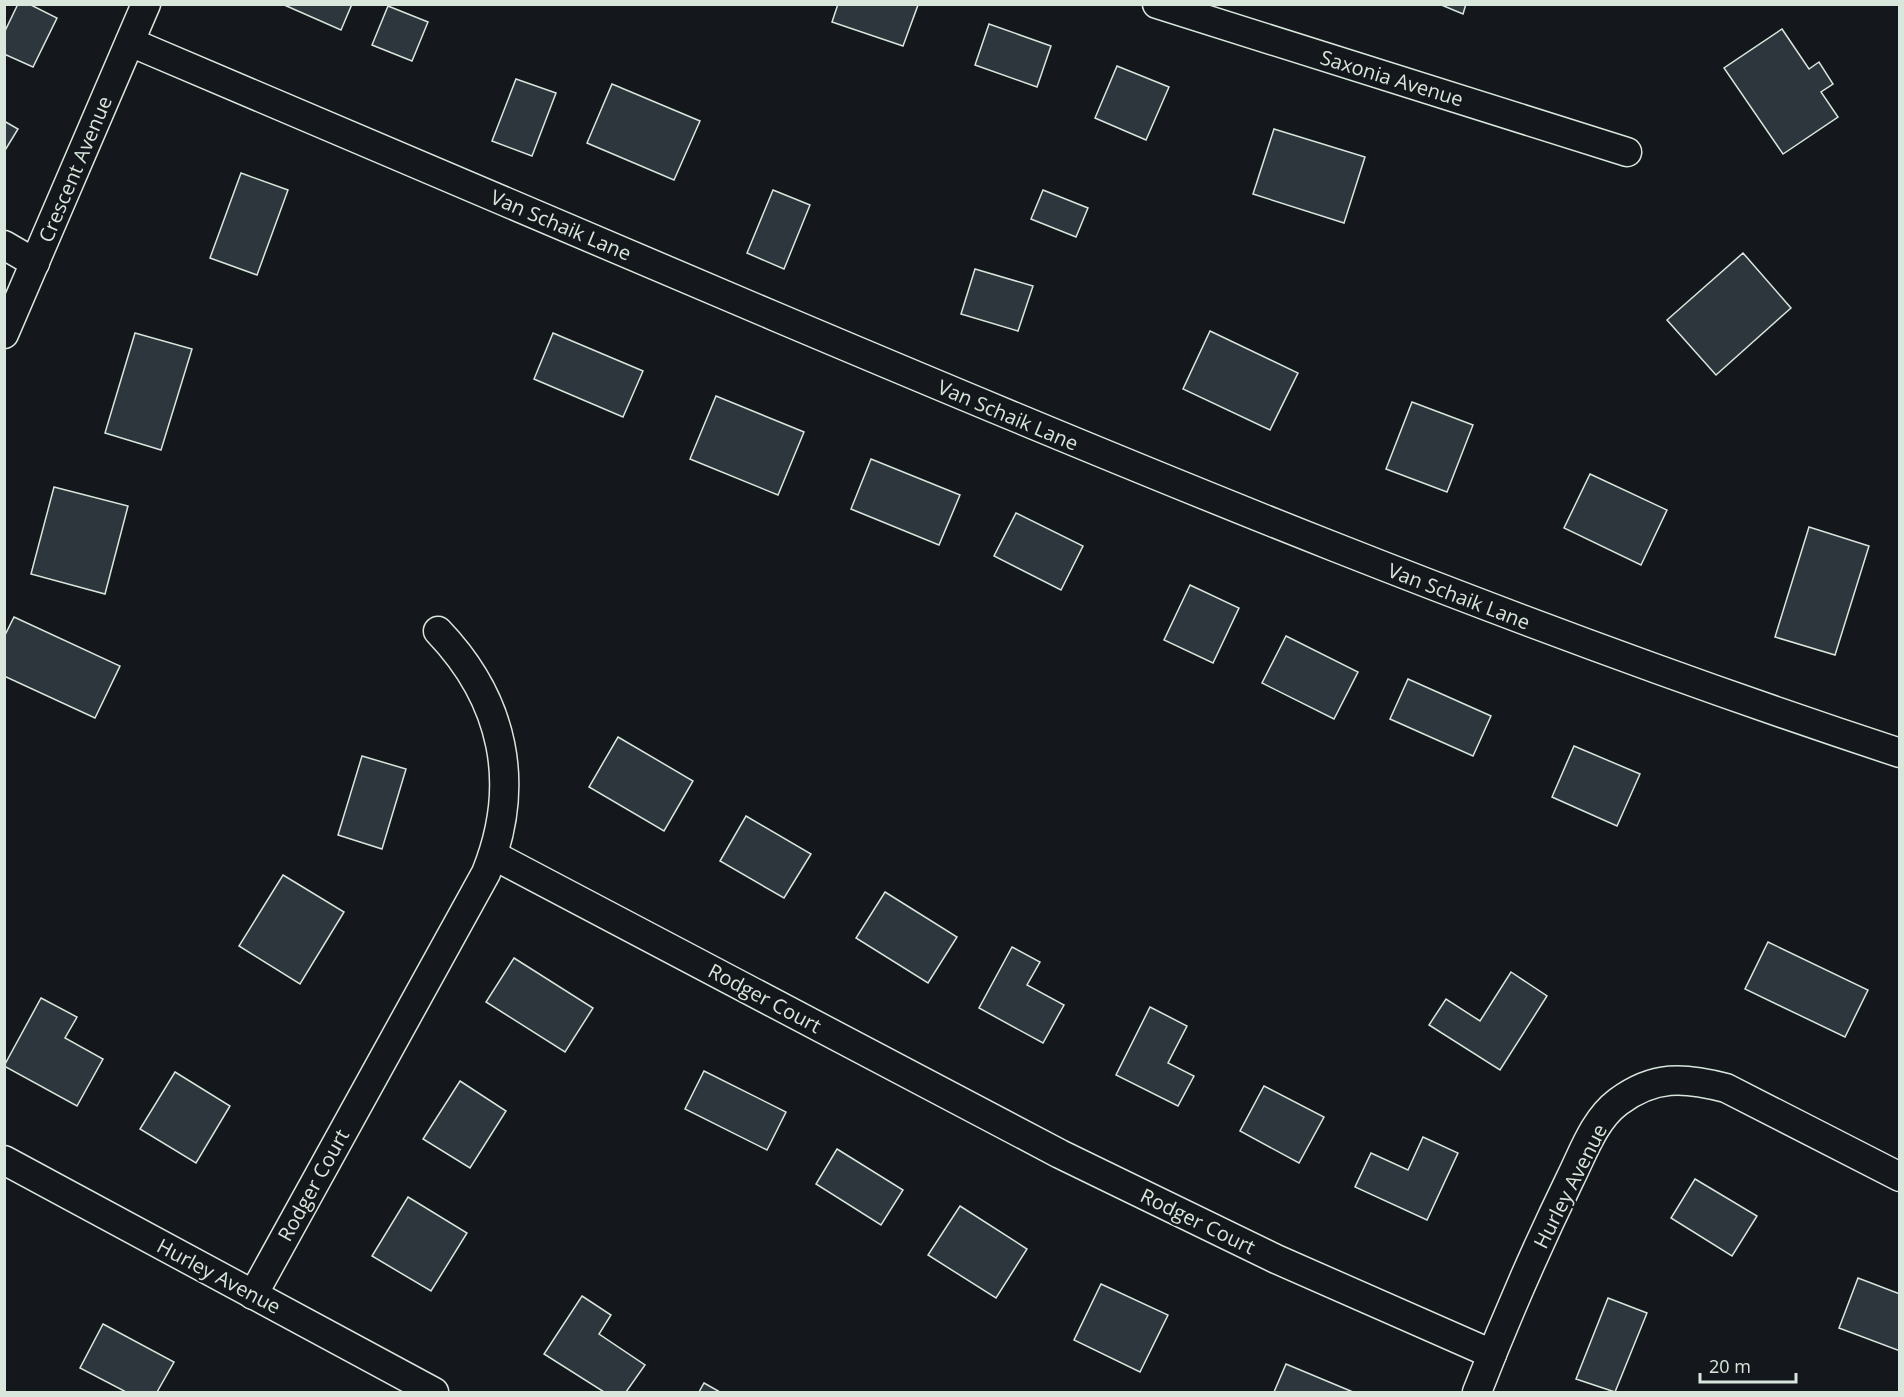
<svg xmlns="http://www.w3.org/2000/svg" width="1904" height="1397" font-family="'Open Sans',sans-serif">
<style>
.building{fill:#2c363c;stroke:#d8e6dc;stroke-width:1.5}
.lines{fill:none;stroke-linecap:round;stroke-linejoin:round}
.minor-casing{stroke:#d8e6dc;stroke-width:31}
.minor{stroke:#14181c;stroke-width:28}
.labels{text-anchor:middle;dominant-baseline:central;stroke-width:4.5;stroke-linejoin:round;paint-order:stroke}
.street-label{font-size:20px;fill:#d8e6dc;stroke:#14181c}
</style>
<rect width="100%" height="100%" fill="#14181c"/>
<g class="building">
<path d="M 18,4 L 29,4 L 57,18 L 33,67 L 4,54 L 4,33 Z"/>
<path d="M 282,4 L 352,4 L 341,30 Z"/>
<path d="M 838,4 L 918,4 L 918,5 L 903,46 L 832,22 Z"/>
<path d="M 1439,4 L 1466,4 L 1463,14 Z"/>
<path d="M 388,6 L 428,22 L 412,61 L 372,45 Z"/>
<path d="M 989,24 L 1051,46 L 1037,87 L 975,65 Z"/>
<path d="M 1782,29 L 1809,69 L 1819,62 L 1833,84 L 1821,92 L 1838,117 L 1783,154 L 1724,68 Z"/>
<path d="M 1117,66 L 1169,87 L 1146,140 L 1095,118 Z"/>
<path d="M 516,79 L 556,93 L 532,156 L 492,141 Z"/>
<path d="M 612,84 L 700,121 L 674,180 L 587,143 Z"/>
<path d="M 4,121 L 18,129 L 4,152 Z"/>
<path d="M 1274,129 L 1365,157 L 1344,223 L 1253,194 Z"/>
<path d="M 241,173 L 288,190 L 257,275 L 210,258 Z"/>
<path d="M 773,190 L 810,205 L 784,269 L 747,253 Z"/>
<path d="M 1043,190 L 1088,208 L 1076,237 L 1031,219 Z"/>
<path d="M 1743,253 L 1791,308 L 1716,375 L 1667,320 Z"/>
<path d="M 975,269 L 1033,286 L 1018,331 L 961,314 Z"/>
<path d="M 1210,331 L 1298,373 L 1270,430 L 1183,389 Z"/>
<path d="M 135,333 L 192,349 L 161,450 L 105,433 Z"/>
<path d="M 553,333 L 643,371 L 623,417 L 534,379 Z"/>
<path d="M 716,396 L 804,432 L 778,495 L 690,459 Z"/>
<path d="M 1412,402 L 1473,425 L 1447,492 L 1386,469 Z"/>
<path d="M 871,459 L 960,495 L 939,545 L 851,509 Z"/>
<path d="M 1590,474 L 1667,510 L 1641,565 L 1564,528 Z"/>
<path d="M 54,487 L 128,506 L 105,594 L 31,574 Z"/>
<path d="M 1016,513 L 1083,546 L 1061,590 L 994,556 Z"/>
<path d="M 1809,527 L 1869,546 L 1835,655 L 1775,637 Z"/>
<path d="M 1190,585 L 1239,608 L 1213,663 L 1164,640 Z"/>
<path d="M 14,617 L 120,666 L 95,718 L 4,676 L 4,637 Z"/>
<path d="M 1286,636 L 1358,672 L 1334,719 L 1262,683 Z"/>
<path d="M 1408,679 L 1491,716 L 1473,756 L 1390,719 Z"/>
<path d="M 618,737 L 693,781 L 664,831 L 589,787 Z"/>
<path d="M 1574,746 L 1640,774 L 1617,826 L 1552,797 Z"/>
<path d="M 362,756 L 406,769 L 382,849 L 338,835 Z"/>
<path d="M 746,816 L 811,854 L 784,898 L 720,861 Z"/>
<path d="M 283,875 L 344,912 L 300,984 L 239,946 Z"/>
<path d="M 885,892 L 957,937 L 928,983 L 856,938 Z"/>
<path d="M 1768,942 L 1868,990 L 1845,1037 L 1745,989 Z"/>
<path d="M 1012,947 L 1040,962 L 1027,985 L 1064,1005 L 1043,1043 L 979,1008 Z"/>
<path d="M 514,958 L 593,1008 L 565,1052 L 486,1002 Z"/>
<path d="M 1511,972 L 1547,996 L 1500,1070 L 1429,1025 L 1446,999 L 1480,1021 Z"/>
<path d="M 41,998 L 77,1017 L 65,1038 L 103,1059 L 77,1106 L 4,1066 Z"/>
<path d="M 1150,1007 L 1187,1026 L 1168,1063 L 1194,1076 L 1178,1106 L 1116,1075 Z"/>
<path d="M 704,1071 L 786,1112 L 767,1150 L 685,1109 Z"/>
<path d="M 175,1072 L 230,1106 L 196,1163 L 140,1129 Z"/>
<path d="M 460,1081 L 506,1111 L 470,1168 L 423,1139 Z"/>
<path d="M 1264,1086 L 1324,1117 L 1299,1163 L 1240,1131 Z"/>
<path d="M 1423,1137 L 1458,1153 L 1427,1220 L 1355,1187 L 1371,1153 L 1408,1170 Z"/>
<path d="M 837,1149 L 903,1190 L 881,1225 L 816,1184 Z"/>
<path d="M 1695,1179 L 1757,1216 L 1732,1256 L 1671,1218 Z"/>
<path d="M 408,1197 L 467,1233 L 431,1291 L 372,1256 Z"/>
<path d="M 960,1206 L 1027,1249 L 996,1298 L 928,1255 Z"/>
<path d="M 1858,1278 L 1900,1294 L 1900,1351 L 1839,1328 Z"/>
<path d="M 1101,1284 L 1168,1315 L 1140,1372 L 1074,1340 Z"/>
<path d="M 582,1296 L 611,1315 L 599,1334 L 645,1365 L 626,1392 L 604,1392 L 544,1354 Z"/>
<path d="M 1608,1298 L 1647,1313 L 1615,1392 L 1576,1379 Z"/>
<path d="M 103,1324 L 174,1362 L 157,1392 L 126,1392 L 80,1368 Z"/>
<path d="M 1286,1364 L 1353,1392 L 1274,1392 Z"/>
<path d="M 704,1383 L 720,1392 L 699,1392 Z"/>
</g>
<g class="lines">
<g class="minor-casing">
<g id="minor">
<path d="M 1157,4 L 1627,152"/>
<path d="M 130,42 C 345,133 560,224 774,316 C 1145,473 1517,627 1900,753"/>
<path d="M 4,245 L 35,263"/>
<path d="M 4,334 L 146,4"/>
<path d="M 493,855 L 1060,1154 L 1276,1259 L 1492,1354"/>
<path d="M 4,1160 L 434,1392"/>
<path d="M 253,1295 L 486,873 C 522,784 504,700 438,631"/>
<path d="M 1477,1392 C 1505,1320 1536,1249 1570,1179 C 1583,1153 1594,1120 1618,1102 C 1654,1075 1684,1077 1726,1088 L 1900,1177"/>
</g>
</g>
<use href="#minor" class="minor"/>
</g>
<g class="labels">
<g class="street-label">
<text transform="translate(1392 78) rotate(17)">Saxonia Avenue</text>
<text transform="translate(75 169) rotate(-67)">Crescent Avenue</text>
<text transform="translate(561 225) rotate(23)">Van Schaik Lane</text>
<text transform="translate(1008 415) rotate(23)">Van Schaik Lane</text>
<text transform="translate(1459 596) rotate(21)">Van Schaik Lane</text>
<text transform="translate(765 998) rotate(28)">Rodger Court</text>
<text transform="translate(313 1185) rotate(-61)">Rodger Court</text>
<text transform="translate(1570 1186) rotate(-63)">Hurley Avenue</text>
<text transform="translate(1198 1221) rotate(26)">Rodger Court</text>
<text transform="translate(219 1276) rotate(28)">Hurley Avenue</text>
</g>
</g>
<rect width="1904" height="1397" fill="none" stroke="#d8e6dc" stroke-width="12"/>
<path d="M1700 1373v9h96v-9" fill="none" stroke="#d8e6dc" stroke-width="3"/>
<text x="1709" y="1373" font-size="18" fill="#d8e6dc" stroke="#14181c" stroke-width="4.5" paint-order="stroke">20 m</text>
</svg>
